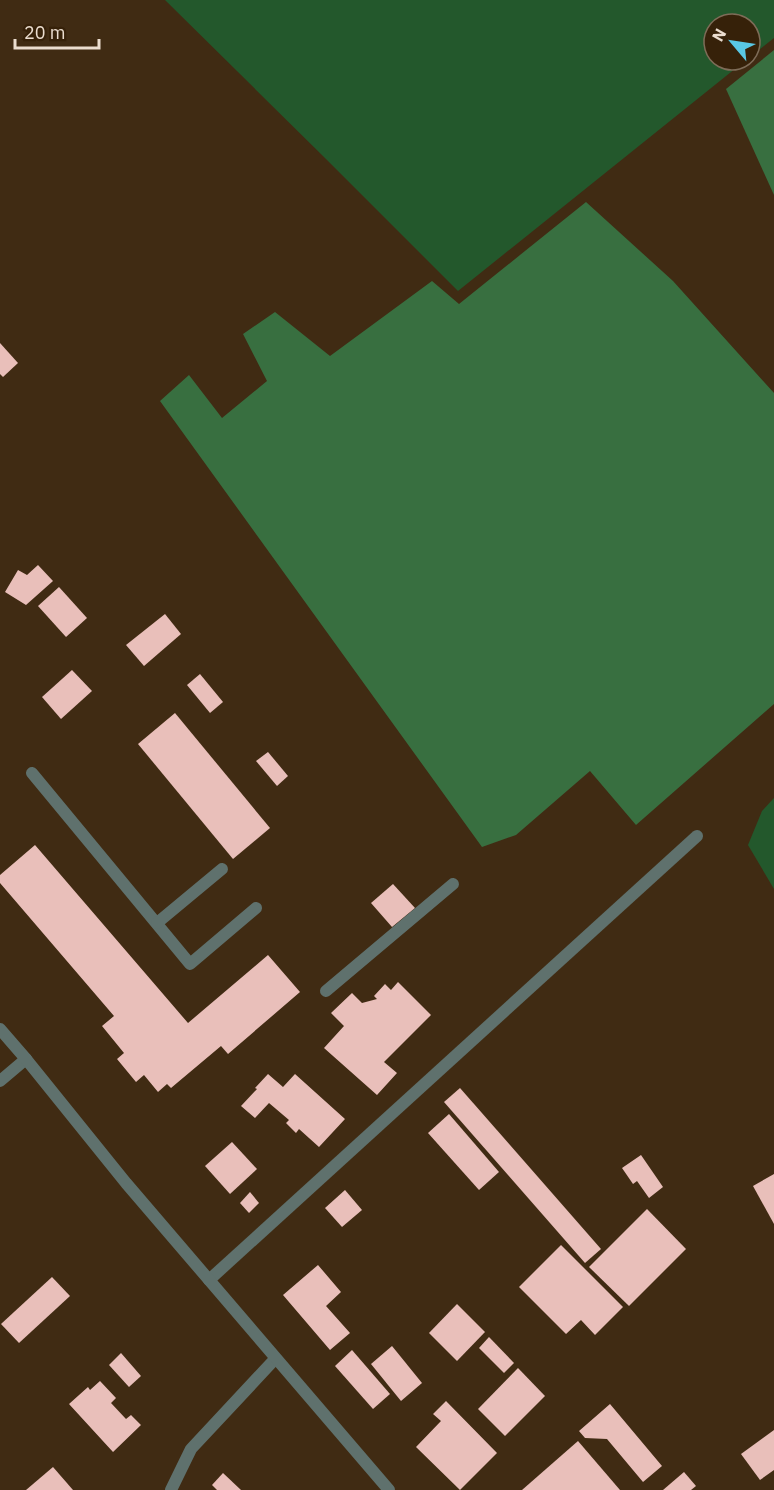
<svg xmlns="http://www.w3.org/2000/svg" width="774" height="1490" font-family="'IBM Plex Sans',sans-serif">
<style>
.green{fill:#23582c}
.forest{fill:#386f40}
.building{fill:#e9bfba}
.lines{fill:none;stroke-linecap:round;stroke-linejoin:round}
.service{stroke:#5f716d;stroke-width:12}
.minor{stroke:#5f716d;stroke-width:12}
.tertiary{stroke:#5f716d;stroke-width:12}
</style>
<rect width="100%" height="100%" fill="#402b13"/>
<g class="green">
<path d="M 165,0 L 774,0 L 774,38 L 750,57 L 750,24 L 714,24 L 714,60 L 746,60 L 458,291 L 326,159 Z"/>
<path d="M 774,798 L 774,889 L 748,845 L 762,811 Z"/>
</g>
<g class="forest">
<path d="M 774,50 L 774,195 L 726,89 Z"/>
<path d="M 586,202 L 673,281 L 774,393 L 774,704 L 636,825 L 590,771 L 516,835 L 482,847 L 160,401 L 189,375 L 222,418 L 267,381 L 243,334 L 275,312 L 330,356 L 432,281 L 459,304 Z"/>
</g>
<g class="building">
<path d="M 0,343 L 18,363 L 3,377 L 0,374 Z"/>
<path d="M 38,565 L 53,581 L 26,605 L 5,592 L 18,570 L 27,575 Z"/>
<path d="M 59,587 L 87,618 L 66,637 L 38,606 Z"/>
<path d="M 165,614 L 181,634 L 144,666 L 126,645 Z"/>
<path d="M 72,670 L 92,691 L 61,719 L 42,697 Z"/>
<path d="M 200,674 L 223,702 L 210,713 L 187,685 Z"/>
<path d="M 175,713 L 270,828 L 233,859 L 138,744 Z"/>
<path d="M 268,752 L 288,776 L 277,786 L 256,761 Z"/>
<path d="M 35,845 L 188,1023 L 268,955 L 300,992 L 228,1054 L 221,1046 L 171,1088 L 167,1084 L 158,1092 L 144,1075 L 136,1082 L 117,1059 L 124,1053 L 102,1026 L 114,1016 L 0,883 L 0,875 Z"/>
<path d="M 393,884 L 415,908 L 392,927 L 371,903 Z"/>
<path d="M 398,982 L 431,1015 L 384,1062 L 397,1073 L 377,1095 L 324,1048 L 344,1026 L 331,1013 L 352,993 L 362,1003 L 377,999 L 374,996 L 385,984 L 391,990 Z"/>
<path d="M 268,1074 L 283,1087 L 295,1074 L 345,1119 L 319,1147 L 299,1129 L 296,1133 L 286,1123 L 289,1120 L 269,1103 L 255,1118 L 241,1106 L 257,1089 L 255,1088 Z"/>
<path d="M 460,1088 L 601,1249 L 585,1263 L 444,1102 Z"/>
<path d="M 449,1114 L 499,1172 L 479,1190 L 428,1133 Z"/>
<path d="M 232,1142 L 257,1169 L 230,1194 L 205,1166 Z"/>
<path d="M 641,1155 L 663,1187 L 649,1198 L 637,1181 L 633,1184 L 622,1168 Z"/>
<path d="M 774,1174 L 774,1224 L 753,1186 Z"/>
<path d="M 345,1190 L 362,1210 L 342,1227 L 325,1208 Z"/>
<path d="M 250,1192 L 259,1203 L 249,1213 L 240,1203 Z"/>
<path d="M 647,1209 L 686,1249 L 629,1306 L 589,1267 Z"/>
<path d="M 561,1245 L 623,1307 L 595,1335 L 581,1320 L 566,1334 L 519,1287 Z"/>
<path d="M 318,1265 L 341,1292 L 326,1306 L 350,1333 L 330,1350 L 283,1295 Z"/>
<path d="M 52,1277 L 70,1296 L 19,1343 L 1,1324 Z"/>
<path d="M 457,1304 L 485,1332 L 457,1361 L 429,1333 Z"/>
<path d="M 489,1337 L 514,1363 L 504,1373 L 479,1348 Z"/>
<path d="M 392,1346 L 422,1383 L 401,1401 L 371,1364 Z"/>
<path d="M 352,1350 L 390,1394 L 373,1409 L 335,1366 Z"/>
<path d="M 121,1353 L 141,1376 L 129,1387 L 109,1365 Z"/>
<path d="M 518,1368 L 545,1396 L 505,1436 L 478,1409 Z"/>
<path d="M 100,1381 L 116,1398 L 111,1403 L 126,1419 L 131,1415 L 141,1425 L 113,1452 L 69,1404 L 88,1387 L 90,1390 Z"/>
<path d="M 446,1401 L 497,1453 L 460,1490 L 416,1447 L 441,1421 L 433,1414 Z"/>
<path d="M 610,1404 L 662,1466 L 643,1482 L 607,1439 L 585,1438 L 579,1431 Z"/>
<path d="M 774,1430 L 774,1470 L 760,1480 L 741,1454 Z"/>
<path d="M 578,1441 L 620,1490 L 522,1490 Z"/>
<path d="M 53,1467 L 73,1490 L 26,1490 Z"/>
<path d="M 684,1472 L 696,1486 L 691,1490 L 663,1490 Z"/>
<path d="M 223,1473 L 241,1490 L 217,1490 L 212,1485 Z"/>
</g>
<g class="lines">
<g class="service">
<path d="M 32,773 L 190,964 L 256,908"/>
<path d="M 157,923 L 222,869"/>
<path d="M 326,991 L 453,884"/>
</g>
<g class="minor">
<path d="M 0,1081 L 26,1059"/>
<path d="M 209,1280 L 697,836"/>
<path d="M 171,1490 L 191,1449 L 275,1359"/>
</g>
<path class="tertiary" d="M 0,1029 L 26,1059 L 126,1183 L 389,1490"/>
</g>
<g transform="translate(732 42) rotate(299)"><circle r="28" fill="#362109" stroke="#7e6c58" stroke-width="1.5"/>
<path d="M0-4.5L10 22L0 15L-10 22Z" fill="#59c8e5"/>
<text y="-9" font-size="16" font-weight="bold" text-anchor="middle" fill="#ebddcf">N</text>
</g>
<path d="M15 39v9h84v-9" fill="none" stroke="#ebddcf" stroke-width="3"/>
<text x="24" y="39" font-size="18" fill="#ebddcf" stroke="#362109" stroke-width="4.5" paint-order="stroke">20 m</text>
</svg>
